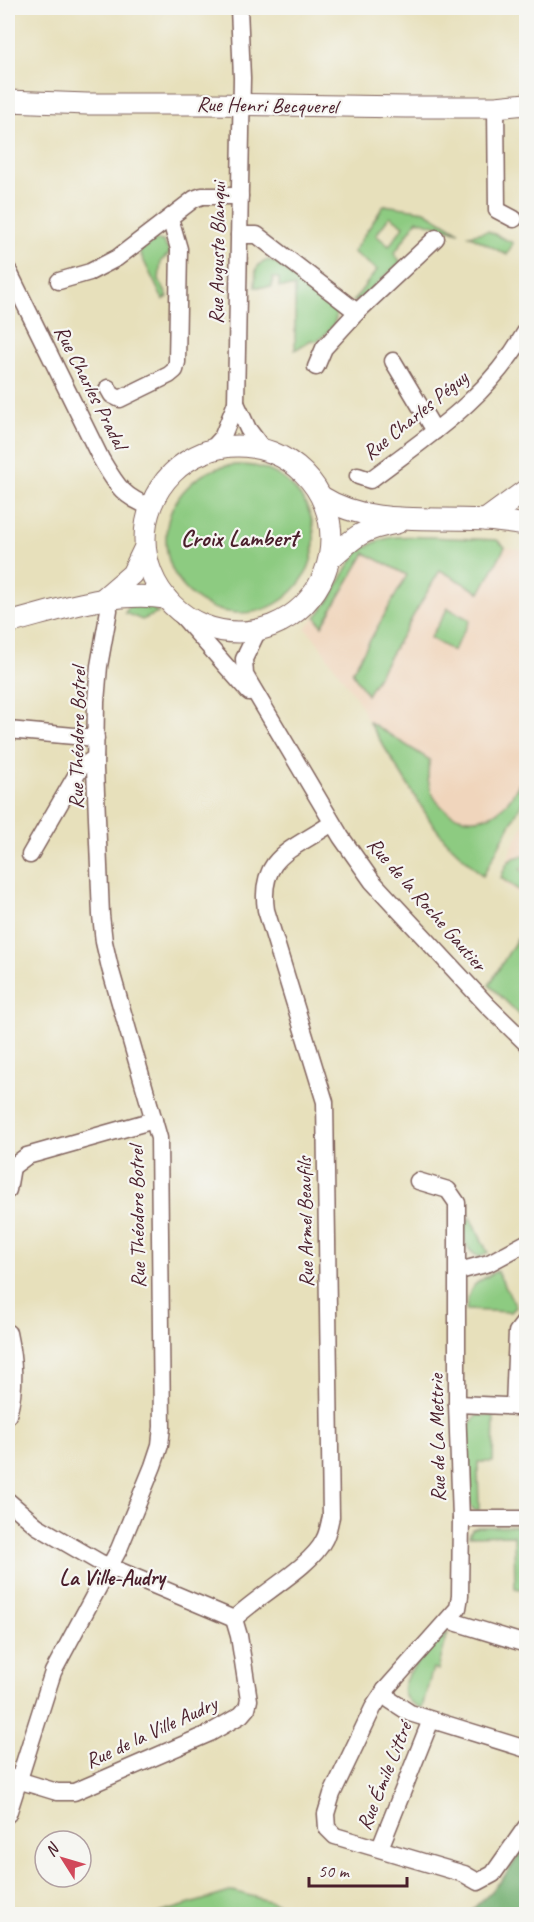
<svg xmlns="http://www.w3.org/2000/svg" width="534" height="1922" font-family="Caveat,sans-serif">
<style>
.built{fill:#f0d5bc}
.green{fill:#8dcb81;stroke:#6c7556;stroke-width:1.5;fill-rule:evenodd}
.forest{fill:#72af6f;stroke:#5e674d;stroke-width:1.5}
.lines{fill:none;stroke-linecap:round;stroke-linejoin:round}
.minor-casing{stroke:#81635d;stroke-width:19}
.major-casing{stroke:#81635d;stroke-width:23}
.minor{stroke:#fff;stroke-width:16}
.major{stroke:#fff;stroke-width:21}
.labels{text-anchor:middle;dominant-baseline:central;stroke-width:4.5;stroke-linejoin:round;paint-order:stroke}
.street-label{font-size:21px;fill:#4a1f2b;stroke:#f6f6f2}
.neighbourhood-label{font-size:22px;font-weight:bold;fill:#4a1f2b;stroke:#f6f6f2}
.quarter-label{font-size:24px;font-weight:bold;fill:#4a1f2b;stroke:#f6f6f2}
</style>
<rect width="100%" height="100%" fill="#f6f6f2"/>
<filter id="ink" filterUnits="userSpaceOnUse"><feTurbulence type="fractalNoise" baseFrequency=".0167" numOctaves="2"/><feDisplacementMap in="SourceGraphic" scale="12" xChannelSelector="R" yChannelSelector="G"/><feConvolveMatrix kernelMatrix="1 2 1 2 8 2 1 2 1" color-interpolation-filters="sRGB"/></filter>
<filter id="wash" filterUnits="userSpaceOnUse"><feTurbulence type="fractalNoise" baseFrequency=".008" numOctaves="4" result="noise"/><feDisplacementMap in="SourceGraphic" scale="24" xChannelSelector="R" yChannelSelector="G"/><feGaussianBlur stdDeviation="1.35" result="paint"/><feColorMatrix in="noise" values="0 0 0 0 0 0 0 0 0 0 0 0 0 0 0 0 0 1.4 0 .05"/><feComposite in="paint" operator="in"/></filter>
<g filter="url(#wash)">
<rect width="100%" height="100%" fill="#e7e0bb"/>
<g class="built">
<path d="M 430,537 L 497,540 L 503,547 L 523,550 L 526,546 L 526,795 L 483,876 L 447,842 L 421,809 L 368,721 L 357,699 L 313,636 L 305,628 L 326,605 L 349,563 L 360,551 L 374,543 L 390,538 Z"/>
<path d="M 526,820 L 526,900 L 505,884 L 501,878 L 513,844 Z"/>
</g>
<g class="green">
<path d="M 384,205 L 425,211 L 459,232 L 417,220 L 394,254 L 401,262 L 356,302 L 353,301 L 377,270 L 353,252 ZM 390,216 L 404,226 L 389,246 L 376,235 Z"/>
<path d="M 488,231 L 513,243 L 507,255 L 469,235 Z"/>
<path d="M 156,240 L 163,241 L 170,253 L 161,261 L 159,280 L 168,297 L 163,300 L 139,251 Z"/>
<path d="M 268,260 L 275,262 L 336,310 C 338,325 328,331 318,341 L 311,340 L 295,350 L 295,287 L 279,287 L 279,278 L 273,278 L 272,287 L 255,287 L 256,269 L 260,264 Z"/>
<circle cx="240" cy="539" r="74"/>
<path d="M 430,537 L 497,540 L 505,547 L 480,593 L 440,570 L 367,695 L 352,672 L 407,575 L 365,553 L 322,626 L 316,617 C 323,609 330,601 335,591 C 349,564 356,545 389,538 C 401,535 417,537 430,537 Z"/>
<path d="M 149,605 L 158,613 L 142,620 L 125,613 L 129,606 Z"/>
<path d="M 448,608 L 470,620 L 453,651 L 430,638 Z"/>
<path d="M 368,721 L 430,760 C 419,798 455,831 491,815 C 505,809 512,796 519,784 L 526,788 L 526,795 L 483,876 L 447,842 L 431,822 Z"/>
<path d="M 526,856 L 526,866 L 520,868 L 526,875 L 526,895 L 501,878 C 506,863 509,856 526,856 Z"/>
<path d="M 526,935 L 526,1016 L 522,1017 L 489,985 L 517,939 L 522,942 Z"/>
<path d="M 470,1217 L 488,1253 L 480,1257 C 463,1251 460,1231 470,1217 Z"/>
<path d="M 497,1271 L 516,1307 L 511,1312 L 466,1310 C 468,1285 476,1282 497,1271 Z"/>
<path d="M 478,1415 L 494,1416 L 493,1462 L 478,1462 L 479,1510 L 474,1510 L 469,1504 L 466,1430 L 469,1424 Z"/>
<path d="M 526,1526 L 526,1590 L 515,1588 L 514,1535 L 469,1536 L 472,1529 L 478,1527 Z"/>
<path d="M 448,1632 L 438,1670 L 433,1668 L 422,1708 C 374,1693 432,1649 448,1632 Z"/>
<path d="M 233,1891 L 315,1914 L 157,1914 Z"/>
</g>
<path class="forest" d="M 526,1845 L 526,1897 L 511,1914 L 468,1914 L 502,1880 Z"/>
</g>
<g filter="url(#ink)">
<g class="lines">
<g class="minor-casing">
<g id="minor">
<path d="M 496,107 L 497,210 L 514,219"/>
<path d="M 239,235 L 257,235 L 357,312"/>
<path d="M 8,270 L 101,459 C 116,484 122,497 151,507"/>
<path d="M 59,281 L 90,272 L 117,258 L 194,199 L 202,196 L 240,196"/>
<path d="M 393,361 L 435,431"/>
<path d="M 316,367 L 324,348 L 357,312 L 436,238"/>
<path d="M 108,388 L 112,395 L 120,399 L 169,375 L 175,370 L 177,362 L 179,249 L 170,218"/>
<path d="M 236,403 L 248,429 L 263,449"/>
<path d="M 210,451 L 222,438 L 236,403 L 242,78 L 239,8"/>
<path d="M 358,476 L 370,480 C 432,433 486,400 526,331"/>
<path d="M 176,609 L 249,692"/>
<path d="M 258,630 L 244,659 L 245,675 L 341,837 L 372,881 L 487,1005 L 526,1043"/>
<path d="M 8,730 L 96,738"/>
<path d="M 30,855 L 81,767 L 95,758"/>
<path d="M 12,1167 L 27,1156 L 154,1120"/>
<path d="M 418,1181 L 448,1190 L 457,1203 L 457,1404 L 461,1519 L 460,1596 L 458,1608 L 385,1690 L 373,1708 L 332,1794 L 326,1814 L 327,1828 L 335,1836 L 464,1874 L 478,1882 L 493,1874 L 526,1827"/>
<path d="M 8,1190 L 12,1167"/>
<path d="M 459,1271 L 489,1263 L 526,1243"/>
<path d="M 8,1333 C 14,1361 16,1387 8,1415"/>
<path d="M 457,1404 L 526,1407"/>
<path d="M 514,1407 L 517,1332 L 526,1320"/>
<path d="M 8,1501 L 37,1526 L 99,1562 L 234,1619"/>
<path d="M 461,1519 L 526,1519"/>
<path d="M 234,1619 C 258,1595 311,1567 324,1540 C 328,1533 329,1524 331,1517 L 325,1102 L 266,910 C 258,855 294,850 332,823"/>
<path d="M 448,1620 L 526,1644"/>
<path d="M 385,1690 L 390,1700 L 410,1713 L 526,1749"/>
<path d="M 8,1777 L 57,1792 L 74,1792 L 210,1733 L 241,1715 L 247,1708 L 249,1700 L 239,1636 L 234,1619"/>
<path d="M 8,1814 L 53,1672 L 119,1549 L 153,1466 L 160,1445 L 162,1427 L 159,1138 L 110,968 L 104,942 L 101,915 L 95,769 L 96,702 L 99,666 L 109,610 L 104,598"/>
<path d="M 380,1848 L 431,1720"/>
</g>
</g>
<g class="major-casing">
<g id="major">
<path d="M 8,101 L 87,104 L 209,104 L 406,107 L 496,107 L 526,104"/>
<circle cx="238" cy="539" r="93"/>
<path d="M 322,497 C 369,527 432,516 485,520 C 499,521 513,523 526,525"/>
<path d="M 485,520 L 526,490"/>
<path d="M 330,559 C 355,536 363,529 397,523"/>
<path d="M 104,598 L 132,574 L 145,547"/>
<path d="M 8,623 C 59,610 112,590 166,598"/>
</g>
</g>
<use href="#minor" class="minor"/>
<use href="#major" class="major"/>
</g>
</g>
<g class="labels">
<g class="street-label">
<text transform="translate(267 105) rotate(1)">Rue Henri Becquerel</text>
<text transform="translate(217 253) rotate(-89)">Rue Auguste Blanqui</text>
<text transform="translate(91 387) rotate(63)">Rue Charles Pradal</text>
<text transform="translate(415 415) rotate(-39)">Rue Charles Péguy</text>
<text transform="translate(77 738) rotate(-89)">Rue Théodore Botrel</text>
<text transform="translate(427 904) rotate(49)">Rue de la Roche Gautier</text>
<text transform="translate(137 1217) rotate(-91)">Rue Théodore Botrel</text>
<text transform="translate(305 1222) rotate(-91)">Rue Armel Beaufils</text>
<text transform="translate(437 1438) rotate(-91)">Rue de La Mettrie</text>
<text transform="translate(151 1732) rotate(-25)">Rue de la Ville Audry</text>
<text transform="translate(384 1776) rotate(-68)">Rue Émile Littré</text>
</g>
<g class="neighbourhood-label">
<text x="112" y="1578">La Ville-Audry</text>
</g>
<g class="quarter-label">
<text x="239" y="538">Croix Lambert</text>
</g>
</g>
<rect width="534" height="1922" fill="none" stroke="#f6f6f2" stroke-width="30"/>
<g transform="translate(63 1859) rotate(307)"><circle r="28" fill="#f6f6f2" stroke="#b1a0a2" stroke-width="1.5"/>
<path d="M0-4.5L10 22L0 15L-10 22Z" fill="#d1495b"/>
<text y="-9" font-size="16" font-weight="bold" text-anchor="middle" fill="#4a1f2b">N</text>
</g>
<path d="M309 1877v9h98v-9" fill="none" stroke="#4a1f2b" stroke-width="3"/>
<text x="318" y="1877" font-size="18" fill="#4a1f2b" stroke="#f6f6f2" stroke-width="4.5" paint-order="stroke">50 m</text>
</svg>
